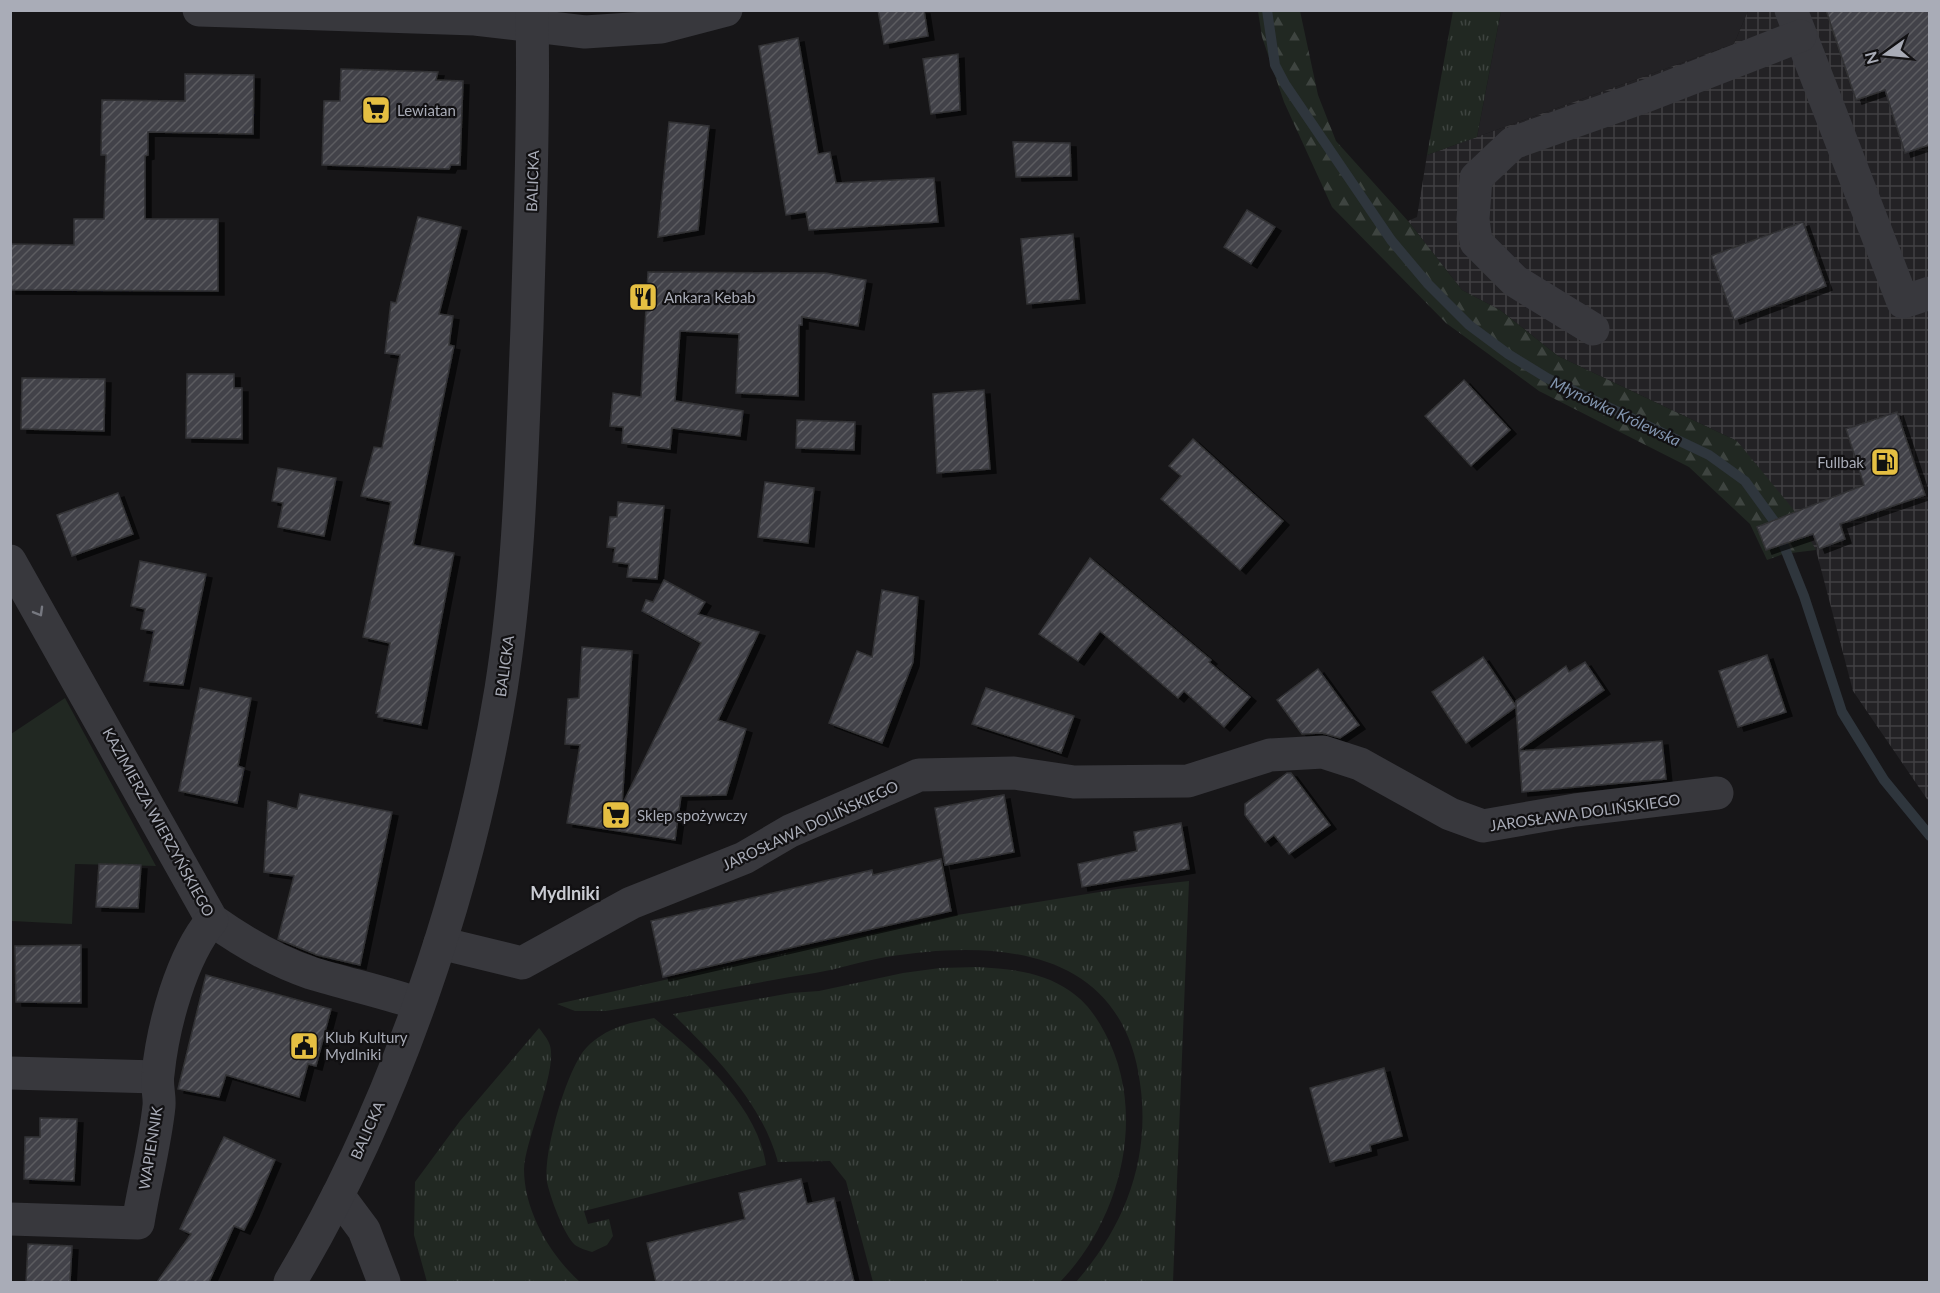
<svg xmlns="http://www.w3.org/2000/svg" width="1940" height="1293" font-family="Lato,sans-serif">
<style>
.built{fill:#232225}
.industrial{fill:url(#industrial-grid)}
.grass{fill:url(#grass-tufts)}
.forest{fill:url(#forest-firs)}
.park{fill:#212822}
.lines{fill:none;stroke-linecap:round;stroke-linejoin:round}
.stream{stroke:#2f363d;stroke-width:10}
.building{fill:url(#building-hatch);stroke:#313134;stroke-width:1.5;filter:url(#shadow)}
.minor{stroke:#38383d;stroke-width:33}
.oneway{stroke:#767880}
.labels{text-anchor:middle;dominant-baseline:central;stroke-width:4.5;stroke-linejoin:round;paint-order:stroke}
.poi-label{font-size:15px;fill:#a9acb7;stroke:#121113;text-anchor:start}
.street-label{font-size:15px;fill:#a9acb7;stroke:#121113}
.water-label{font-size:16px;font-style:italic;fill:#8396b0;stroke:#121113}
.quarter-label{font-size:18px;font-weight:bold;fill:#caccd3;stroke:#121113}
</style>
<defs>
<pattern id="industrial-grid" width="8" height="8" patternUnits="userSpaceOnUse" patternTransform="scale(1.5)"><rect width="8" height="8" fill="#232225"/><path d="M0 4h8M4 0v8" fill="none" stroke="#403f42"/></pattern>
<pattern id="grass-tufts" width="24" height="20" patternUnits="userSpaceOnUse" patternTransform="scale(1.5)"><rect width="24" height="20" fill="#212822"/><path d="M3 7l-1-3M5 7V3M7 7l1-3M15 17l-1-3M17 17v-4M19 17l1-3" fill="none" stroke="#3e4440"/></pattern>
<pattern id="forest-firs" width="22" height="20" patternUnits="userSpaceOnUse" patternTransform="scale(1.5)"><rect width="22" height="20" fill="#212822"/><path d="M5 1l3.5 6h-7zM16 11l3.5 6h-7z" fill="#3e4440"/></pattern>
<pattern id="building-hatch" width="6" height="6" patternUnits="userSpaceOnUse" patternTransform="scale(1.5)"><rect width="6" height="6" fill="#434348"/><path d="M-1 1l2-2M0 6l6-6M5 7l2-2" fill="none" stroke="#5b5b60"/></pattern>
<filter id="shadow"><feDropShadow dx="6" dy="4" stdDeviation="0" flood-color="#0009"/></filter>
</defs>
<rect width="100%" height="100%" fill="#171618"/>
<path class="built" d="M 1501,11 L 1748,11 L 1734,44 L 1477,137 Z"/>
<path class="industrial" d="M 1748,11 L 1929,11 L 1929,802 L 1853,691 L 1816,550 L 1737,441 L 1558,356 L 1500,310 L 1462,290 L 1408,221 L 1417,217 L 1427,155 L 1734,44 Z"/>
<g class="grass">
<path d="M 1453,11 L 1501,11 L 1477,137 L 1427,155 Z"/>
<path d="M 1189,881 L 1173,1282 L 1076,1282 C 1125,1226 1151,1158 1140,1083 C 1122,947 997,939 886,957 C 862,961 839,969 815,973 C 745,984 676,999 606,1011 L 575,1011 L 557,1004 L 951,916 L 1118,889 Z"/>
<path d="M 978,967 C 1010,969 1043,972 1070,991 C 1086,1002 1096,1016 1105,1033 C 1148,1113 1121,1219 1060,1282 L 873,1282 L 846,1181 L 830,1161 L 778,1162 C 762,1103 715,1056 673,1014 L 791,993 L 819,991 L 903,973 L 940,968 Z"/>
<path d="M 654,1018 C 698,1054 758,1106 766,1165 L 584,1211 L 588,1224 L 609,1219 L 613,1236 L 607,1245 L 592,1252 C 586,1250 579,1248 575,1245 C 564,1235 550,1197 547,1182 C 543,1153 567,1067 587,1047 C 606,1028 628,1023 654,1018 Z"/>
<path d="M 539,1028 C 542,1032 547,1038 549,1043 C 560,1066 525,1139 524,1169 C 524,1211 550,1255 580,1282 L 427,1282 L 414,1235 L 415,1182 L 460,1121 Z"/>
</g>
<path class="forest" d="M 1258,11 L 1300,11 L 1318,95 L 1336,141 L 1408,221 L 1462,290 L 1500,310 L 1558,356 L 1737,441 L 1793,509 L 1816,550 L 1783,554 L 1767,560 L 1750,524 L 1689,467 L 1539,391 L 1446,323 L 1332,207 L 1284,102 L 1262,37 Z"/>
<path class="park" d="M 65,698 L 156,866 L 75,864 L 72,924 L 11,921 L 11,734 Z"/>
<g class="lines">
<path class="stream" d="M 1267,10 L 1275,65 L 1285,84 L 1391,240 L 1428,284 L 1469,325 L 1508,354 L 1547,378 L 1709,455 L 1745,481 L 1774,521 L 1804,596 L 1842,712 L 1884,780 L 1930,836"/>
</g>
<g class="building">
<path d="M 878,10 L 924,10 L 928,36 L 884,44 Z"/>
<path d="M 1826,10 L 1929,10 L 1929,145 L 1905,153 L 1885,90 L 1856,100 Z"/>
<path d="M 798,38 L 818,154 L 830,152 L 836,183 L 934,178 L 938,222 L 809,230 L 806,212 L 786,215 L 759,46 Z"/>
<path d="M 958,54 L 960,110 L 931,114 L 923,59 Z"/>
<path d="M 341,69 L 438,72 L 436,80 L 463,81 L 460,165 L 451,165 L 449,169 L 322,165 L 324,101 L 340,101 Z"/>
<path d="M 185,74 L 254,75 L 253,134 L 148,132 L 148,155 L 145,156 L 145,219 L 218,219 L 218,291 L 10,290 L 10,244 L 74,245 L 74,219 L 104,219 L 106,155 L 101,155 L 102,100 L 185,101 Z"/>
<path d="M 669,122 L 709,126 L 698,230 L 658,237 Z"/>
<path d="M 1013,142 L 1070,143 L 1071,176 L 1016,177 Z"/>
<path d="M 1247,210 L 1275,227 L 1251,264 L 1224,247 Z"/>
<path d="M 418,217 L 461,227 L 439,314 L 453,316 L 449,345 L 454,346 L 413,545 L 454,553 L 421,725 L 378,717 L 379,713 L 376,713 L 390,643 L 363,637 L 391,502 L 361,496 L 374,447 L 382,448 L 400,355 L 385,353 L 391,302 L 396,303 Z"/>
<path d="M 1803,222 L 1826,286 L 1734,320 L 1711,256 Z"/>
<path d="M 1073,234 L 1079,299 L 1027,304 L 1021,239 Z"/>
<path d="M 648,272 L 826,273 L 866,280 L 858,326 L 802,317 L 802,325 L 799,325 L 798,396 L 736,393 L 739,334 L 680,331 L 675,401 L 743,411 L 740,436 L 672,428 L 670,449 L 622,443 L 623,427 L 610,426 L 613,393 L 641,397 Z"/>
<path d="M 187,374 L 234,374 L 234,388 L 242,388 L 242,439 L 186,438 Z"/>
<path d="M 22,378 L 105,379 L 104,431 L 21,429 Z"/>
<path d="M 1464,380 L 1510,430 L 1471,466 L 1425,416 Z"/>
<path d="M 984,390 L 990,469 L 937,473 L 933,394 Z"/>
<path d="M 1897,412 L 1925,495 L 1840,524 L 1845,539 L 1819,549 L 1813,534 L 1766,550 L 1757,527 L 1864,485 L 1846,429 Z"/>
<path d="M 797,420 L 855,422 L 854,450 L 796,448 Z"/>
<path d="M 1193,439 L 1283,521 L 1240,570 L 1161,499 L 1181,476 L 1169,466 Z"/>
<path d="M 278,468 L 336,478 L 324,536 L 278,527 L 283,503 L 272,501 Z"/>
<path d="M 765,482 L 814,488 L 808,543 L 758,537 Z"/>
<path d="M 118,493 L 133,534 L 72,556 L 57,515 Z"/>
<path d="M 618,502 L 664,506 L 657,579 L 627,577 L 629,564 L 613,562 L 615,548 L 607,547 L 610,517 L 617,517 Z"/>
<path d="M 1090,558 L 1211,660 L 1209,662 L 1250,697 L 1224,727 L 1184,691 L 1178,698 L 1100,631 L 1078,661 L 1039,634 Z"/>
<path d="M 140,561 L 206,574 L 183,685 L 144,681 L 154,631 L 141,629 L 145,609 L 131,606 Z"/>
<path d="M 664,580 L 705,602 L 698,614 L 759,632 L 718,720 L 746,729 L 726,795 L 681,796 L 675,840 L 567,823 L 580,745 L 565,744 L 568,699 L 579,698 L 582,647 L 632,651 L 622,805 L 701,643 L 642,611 L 646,600 L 653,602 Z"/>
<path d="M 882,590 L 918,597 L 913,662 L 882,743 L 829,723 L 857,651 L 872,657 Z"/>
<path d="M 1767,655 L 1786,712 L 1738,727 L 1719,671 Z"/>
<path d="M 1483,657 L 1516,706 L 1516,701 L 1566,666 L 1569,672 L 1585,662 L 1604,690 L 1519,750 L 1516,707 L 1466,743 L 1432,692 Z"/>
<path d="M 1318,669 L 1359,725 L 1340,738 L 1322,733 L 1302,734 L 1277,700 Z"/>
<path d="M 200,688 L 251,698 L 238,766 L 244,768 L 237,803 L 179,791 Z"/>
<path d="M 986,688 L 1074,716 L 1061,753 L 972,724 Z"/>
<path d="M 1662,741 L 1666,779 L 1522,792 L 1519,751 Z"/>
<path d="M 1287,773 L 1291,773 L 1330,825 L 1289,854 L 1274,835 L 1265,842 L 1245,815 L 1245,804 Z"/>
<path d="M 300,794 L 392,812 L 360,965 L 317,955 L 278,939 L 294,876 L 264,872 L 268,801 L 297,809 Z"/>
<path d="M 1004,795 L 1014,852 L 945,865 L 935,808 Z"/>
<path d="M 1181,823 L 1189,869 L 1082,887 L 1078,864 L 1137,851 L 1134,832 Z"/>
<path d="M 941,859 L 951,911 L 663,977 L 651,921 L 872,870 L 873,875 Z"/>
<path d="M 99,864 L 141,865 L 138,908 L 96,907 Z"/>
<path d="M 81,945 L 81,1003 L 16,1002 L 15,946 Z"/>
<path d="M 206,975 L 331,1009 L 316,1066 L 308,1064 L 299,1097 L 226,1075 L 219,1097 L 178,1089 Z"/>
<path d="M 1384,1068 L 1402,1136 L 1370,1145 L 1371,1151 L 1330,1162 L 1310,1088 Z"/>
<path d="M 40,1118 L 77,1119 L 74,1181 L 24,1179 L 25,1137 L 40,1137 Z"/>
<path d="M 224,1137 L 275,1160 L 252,1214 L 244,1230 L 234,1226 L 209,1282 L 157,1282 L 191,1234 L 180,1229 Z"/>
<path d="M 801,1179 L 807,1204 L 834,1198 L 854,1282 L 656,1282 L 647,1243 L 745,1219 L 739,1193 Z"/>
<path d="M 28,1244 L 72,1246 L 70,1282 L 26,1282 Z"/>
</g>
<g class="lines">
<g class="minor">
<path d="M 199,10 L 475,19 L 585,32 L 661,27 L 726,10"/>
<path d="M 1791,10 L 1903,302 L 1930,293"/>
<path d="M 1593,329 L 1515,281 L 1476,242 L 1473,219 L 1476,178 L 1513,143 L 1646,96 L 1800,36"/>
<path d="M 10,561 L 212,920 C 243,942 275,961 311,973 C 347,984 384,992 419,1004"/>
<path d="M 440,943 L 522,963 L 631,903 L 744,858 L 790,831 L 919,775 L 1014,773 L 1074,782 L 1188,781 L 1270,755 L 1323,752 L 1360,764 L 1450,814 L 1483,826 L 1575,810 L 1717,793"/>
<path d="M 10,1073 L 157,1077"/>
<path d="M 338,1195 L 364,1230 L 384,1282"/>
<path d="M 10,1219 L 138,1223 C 144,1185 155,1145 159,1106 C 160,1095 156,1085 158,1074 C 163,1026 181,957 212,920"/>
<path d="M 290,1282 C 395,1107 468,890 501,689 C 520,569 522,448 527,327 C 530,221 534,116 532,10"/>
</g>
</g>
<defs><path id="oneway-chevron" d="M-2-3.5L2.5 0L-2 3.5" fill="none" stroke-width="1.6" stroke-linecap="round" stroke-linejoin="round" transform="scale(1.5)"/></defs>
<use class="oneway" href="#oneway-chevron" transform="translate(39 612) rotate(60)"/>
<defs>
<g id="supermarket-square" transform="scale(1.5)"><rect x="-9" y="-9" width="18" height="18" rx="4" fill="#e5bf42" stroke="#121113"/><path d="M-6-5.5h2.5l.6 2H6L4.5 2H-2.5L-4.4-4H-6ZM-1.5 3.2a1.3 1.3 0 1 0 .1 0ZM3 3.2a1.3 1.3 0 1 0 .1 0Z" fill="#111"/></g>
<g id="restaurant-square" transform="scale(1.5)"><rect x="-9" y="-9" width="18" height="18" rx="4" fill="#e5bf42" stroke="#121113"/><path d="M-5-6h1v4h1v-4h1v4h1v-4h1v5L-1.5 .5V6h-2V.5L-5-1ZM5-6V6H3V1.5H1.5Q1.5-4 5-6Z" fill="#111"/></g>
<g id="fuel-square" transform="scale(1.5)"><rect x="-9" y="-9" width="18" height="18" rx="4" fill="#e5bf42" stroke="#121113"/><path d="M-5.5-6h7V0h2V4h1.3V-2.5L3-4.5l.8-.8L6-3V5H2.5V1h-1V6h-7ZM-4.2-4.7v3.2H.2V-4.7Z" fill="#111"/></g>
<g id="civic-square" transform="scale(1.5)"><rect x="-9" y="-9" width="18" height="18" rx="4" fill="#e5bf42" stroke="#121113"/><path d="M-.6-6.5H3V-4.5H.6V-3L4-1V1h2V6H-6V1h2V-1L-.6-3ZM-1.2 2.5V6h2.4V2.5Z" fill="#111"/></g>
</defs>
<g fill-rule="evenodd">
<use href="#supermarket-square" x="376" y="110"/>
<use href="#restaurant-square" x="643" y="297"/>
<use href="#fuel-square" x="1885" y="462"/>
<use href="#supermarket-square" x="616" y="815"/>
<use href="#civic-square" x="304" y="1046"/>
</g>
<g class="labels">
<g class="poi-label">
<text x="397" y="110">Lewiatan</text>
<text x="664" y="297">Ankara Kebab</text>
<text x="1864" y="462" text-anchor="end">Fullbak</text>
<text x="637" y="815">Sklep spożywczy</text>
<text x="325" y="1037">Klub Kultury<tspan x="325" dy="17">Mydlniki</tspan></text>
</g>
<g class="street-label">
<text transform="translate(532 181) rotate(-88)">BALICKA</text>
<text transform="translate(504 666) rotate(-82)">BALICKA</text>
<text transform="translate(1585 812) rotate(-8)">JAROSŁAWA DOLIŃSKIEGO</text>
<text transform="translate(159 822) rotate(61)">KAZIMIERZA WIERZYŃSKIEGO</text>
<text transform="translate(810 825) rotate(-25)">JAROSŁAWA DOLIŃSKIEGO</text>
<text transform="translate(367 1130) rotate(-66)">BALICKA</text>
<text transform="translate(150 1148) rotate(-81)">WAPIENNIK</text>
</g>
<g class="water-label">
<text transform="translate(1616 411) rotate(25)">Młynówka Królewska</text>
</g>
<g class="quarter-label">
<text x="565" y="893">Mydlniki</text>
</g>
</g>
<rect width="1940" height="1293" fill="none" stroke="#a9acb7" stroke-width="24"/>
<g transform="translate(1886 54) rotate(255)" stroke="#121113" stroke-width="4.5" paint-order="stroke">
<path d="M0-4.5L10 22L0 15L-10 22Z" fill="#a9acb7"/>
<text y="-9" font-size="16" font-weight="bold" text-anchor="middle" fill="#a9acb7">N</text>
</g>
</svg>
